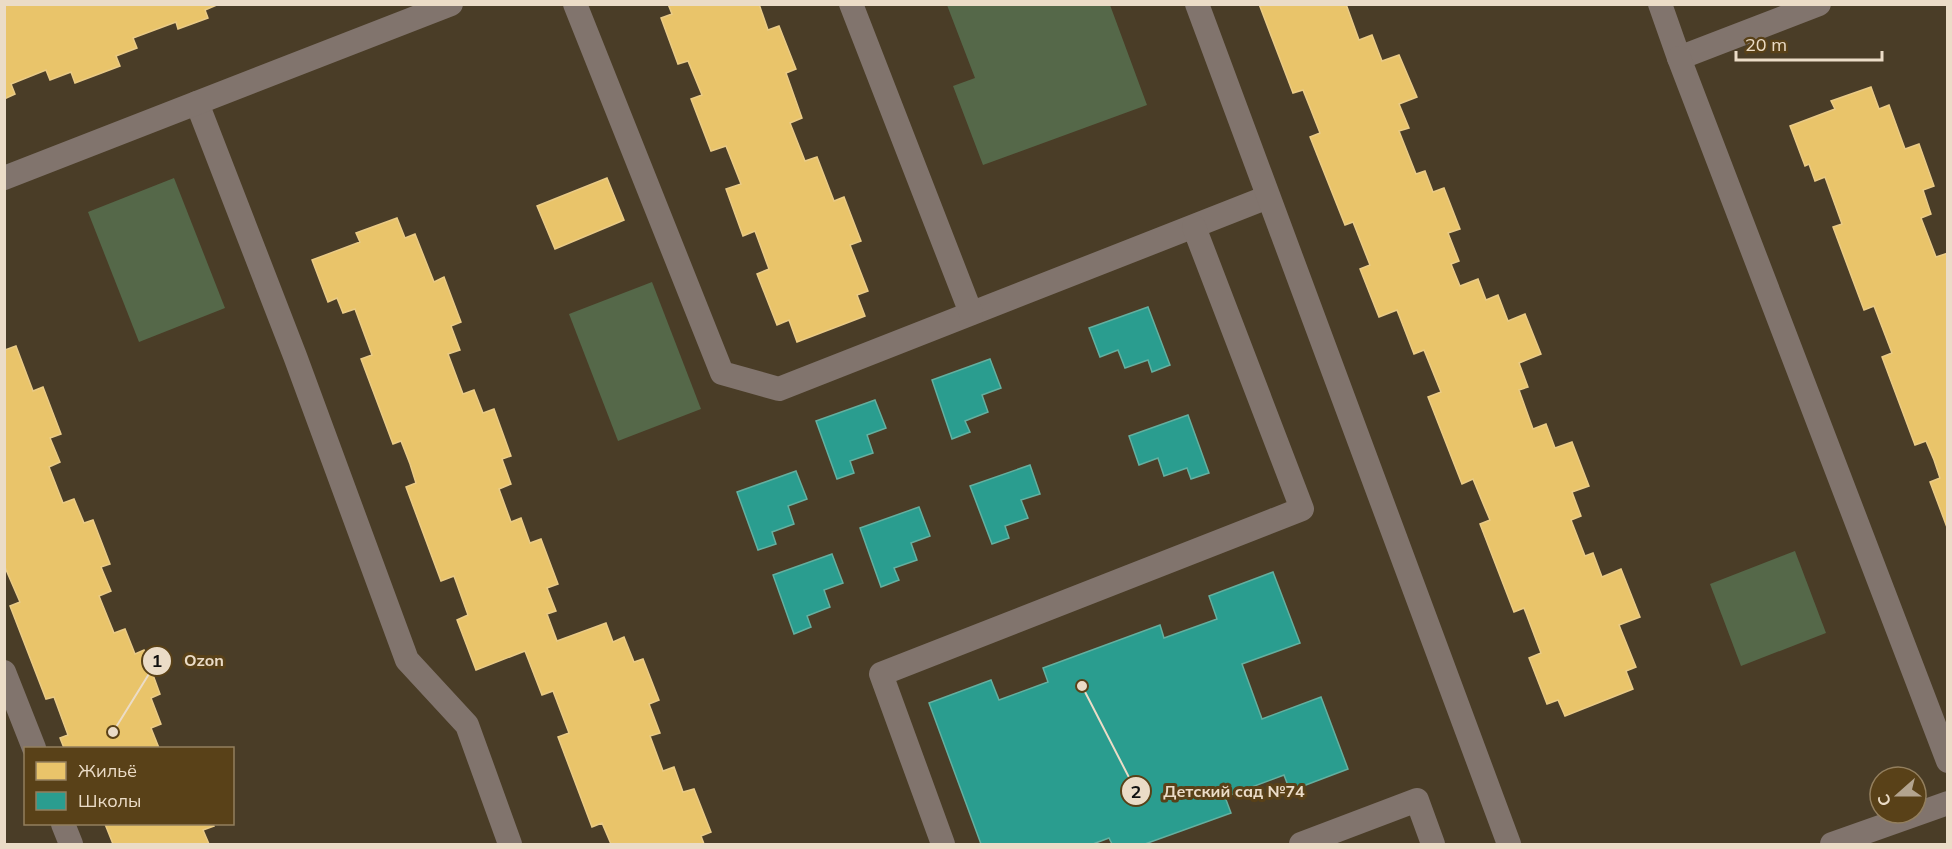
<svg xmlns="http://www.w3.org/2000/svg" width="1952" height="849" font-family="Mulish,sans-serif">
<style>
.green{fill:#556849}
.homes{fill:#e9c46a;stroke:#eacb86;stroke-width:1.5}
.schools{fill:#2a9d8f;stroke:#64b0a0;stroke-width:1.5}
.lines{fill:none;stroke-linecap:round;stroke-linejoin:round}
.service{stroke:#81746d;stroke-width:24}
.leader{fill:none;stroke:#ebdcc7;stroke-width:2}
.callout-dot{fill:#ebdcc7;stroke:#594118;stroke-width:2}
.mark-label{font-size:18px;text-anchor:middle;font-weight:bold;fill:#111}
.callout-label{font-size:16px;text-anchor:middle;font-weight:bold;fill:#ebdcc7;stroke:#594118;stroke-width:6;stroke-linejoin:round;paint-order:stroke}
</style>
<rect width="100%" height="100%" fill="#4a3d27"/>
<g class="green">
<path d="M 947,5 L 1110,5 L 1147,105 L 983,165 L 953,86 L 975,78 Z"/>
<path d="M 174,178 L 225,308 L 139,342 L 88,212 Z"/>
<path d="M 652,282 L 701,409 L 618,441 L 569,314 Z"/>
<path d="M 1795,551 L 1826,633 L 1741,666 L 1710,584 Z"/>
</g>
<g class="homes">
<path d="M 4,4 L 219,4 L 205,10 L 208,18 L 178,29 L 176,22 L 133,38 L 137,48 L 116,56 L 120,66 L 75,83 L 71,72 L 50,80 L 46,70 L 11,84 L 15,94 L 4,99 Z"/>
<path d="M 668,4 L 759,4 L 768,30 L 779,26 L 796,69 L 786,73 L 802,118 L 790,123 L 805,161 L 817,157 L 834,201 L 844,197 L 861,241 L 850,245 L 868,291 L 857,295 L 865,316 L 797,342 L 789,320 L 777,325 L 757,274 L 769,269 L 755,231 L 743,236 L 726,189 L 741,184 L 726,146 L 711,151 L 691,99 L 702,95 L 688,61 L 678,64 L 661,18 L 672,14 Z"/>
<path d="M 1259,4 L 1346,4 L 1359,40 L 1372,35 L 1382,61 L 1399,55 L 1417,97 L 1399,104 L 1409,128 L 1399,131 L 1416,174 L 1425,171 L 1433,192 L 1444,188 L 1460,229 L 1448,233 L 1459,261 L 1451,264 L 1460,286 L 1478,279 L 1486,300 L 1498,295 L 1508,321 L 1525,314 L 1541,354 L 1519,363 L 1528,387 L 1519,390 L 1533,429 L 1546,424 L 1555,448 L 1572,442 L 1589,486 L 1572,492 L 1581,516 L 1571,520 L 1585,556 L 1593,553 L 1602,577 L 1621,569 L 1640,617 L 1619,625 L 1636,667 L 1626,671 L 1633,689 L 1565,716 L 1558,700 L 1547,704 L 1529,658 L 1541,653 L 1524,608 L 1514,612 L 1480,524 L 1490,520 L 1482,501 L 1473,479 L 1462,484 L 1428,397 L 1441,392 L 1424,350 L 1414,354 L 1397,310 L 1379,317 L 1360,269 L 1370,265 L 1353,222 L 1345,225 L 1310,137 L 1320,133 L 1311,110 L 1303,90 L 1293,93 Z"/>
<path d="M 1871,87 L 1879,109 L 1889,105 L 1905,149 L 1919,144 L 1934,186 L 1923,190 L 1931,214 L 1921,218 L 1936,257 L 1948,253 L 1948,530 L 1930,482 L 1940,478 L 1934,460 L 1926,441 L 1915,445 L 1882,357 L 1892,353 L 1874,306 L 1864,310 L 1833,227 L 1842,224 L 1825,177 L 1815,181 L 1809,164 L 1805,166 L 1790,126 L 1835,109 L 1831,101 Z"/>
<path d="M 607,178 L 624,220 L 555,249 L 537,206 Z"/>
<path d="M 397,218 L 405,238 L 415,234 L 434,282 L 444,277 L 461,322 L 451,326 L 460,350 L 448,354 L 463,394 L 474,390 L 483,413 L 494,409 L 511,456 L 502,459 L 511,484 L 499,489 L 511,522 L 521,518 L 530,543 L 541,539 L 558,584 L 547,588 L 556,611 L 547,614 L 557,641 L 606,623 L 613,642 L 624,637 L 634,662 L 643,659 L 659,700 L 649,704 L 660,733 L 650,736 L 663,771 L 674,767 L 683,792 L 694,789 L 711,832 L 701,836 L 704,844 L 611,844 L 602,823 L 592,827 L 558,737 L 569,733 L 553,691 L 542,695 L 525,651 L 476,670 L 457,620 L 468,615 L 454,576 L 441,581 L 406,487 L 416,483 L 410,464 L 401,441 L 393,444 L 361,359 L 372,355 L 355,309 L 343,313 L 337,298 L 328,302 L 312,260 L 360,242 L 356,233 Z"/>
<path d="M 16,346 L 33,391 L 43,387 L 61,434 L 50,438 L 60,462 L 49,467 L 63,503 L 74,499 L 84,523 L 93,520 L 110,564 L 101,567 L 111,591 L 99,596 L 114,633 L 125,629 L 135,654 L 144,650 L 160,694 L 151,698 L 161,724 L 151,728 L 159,748 L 64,748 L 60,738 L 68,735 L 54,697 L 46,699 L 10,606 L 20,602 L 4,565 L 4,349 L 5,350 Z"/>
<path d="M 105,824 L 213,824 L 214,826 L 203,830 L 209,844 L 113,844 Z"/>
</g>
<g class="schools">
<path d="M 1148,307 L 1170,365 L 1152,372 L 1148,360 L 1125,368 L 1118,350 L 1100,357 L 1089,328 Z"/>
<path d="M 990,359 L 1001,388 L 982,395 L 988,412 L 965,421 L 970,432 L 952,439 L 932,380 Z"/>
<path d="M 875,400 L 886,428 L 867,435 L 873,453 L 850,461 L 854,473 L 837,479 L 816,421 Z"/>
<path d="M 1188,415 L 1209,473 L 1191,479 L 1187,468 L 1164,476 L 1158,458 L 1139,465 L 1129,436 Z"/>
<path d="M 1030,465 L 1040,494 L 1021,500 L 1028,518 L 1005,526 L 1009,538 L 992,544 L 970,486 Z"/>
<path d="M 796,471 L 807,499 L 788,506 L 794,524 L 772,532 L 776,544 L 758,550 L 737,492 Z"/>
<path d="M 919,507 L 930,536 L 911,543 L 917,560 L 894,568 L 899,580 L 881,587 L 860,528 Z"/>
<path d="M 832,554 L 843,583 L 824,590 L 830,607 L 807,616 L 811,627 L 794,634 L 773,575 Z"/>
<path d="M 1273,572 L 1300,643 L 1242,664 L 1262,719 L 1321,697 L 1348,769 L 1290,791 L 1284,775 L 1225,797 L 1231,813 L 1145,844 L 1112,844 L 1109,838 L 1093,844 L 981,844 L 929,703 L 991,680 L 999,700 L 1048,682 L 1043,668 L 1160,625 L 1164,638 L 1217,619 L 1209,596 Z"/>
</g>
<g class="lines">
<g class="service">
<path d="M 575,4 L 722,373 L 779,389 L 1268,197"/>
<path d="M 851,4 L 971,313"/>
<path d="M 1197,4 L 1509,844"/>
<path d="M 1660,4 L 1679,58 L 1819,4"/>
<path d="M 1679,58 L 1948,761"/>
<path d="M 197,103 L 295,356 L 407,660 L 467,725 L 510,844"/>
<path d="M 4,178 L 451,4"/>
<path d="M 4,672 L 34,748"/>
<path d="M 63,824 L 71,844"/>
<path d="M 943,844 L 881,674 L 1302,509 L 1194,227"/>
<path d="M 1301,844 L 1417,800 L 1433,844"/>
<path d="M 1832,844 L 1948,803"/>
</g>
</g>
<path class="leader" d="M113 732L157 661M1082 686L1136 791"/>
<g class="callout-dot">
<circle cx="113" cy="732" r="6"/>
<circle cx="1082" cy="686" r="6"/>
<circle cx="157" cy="661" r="15"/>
<circle cx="1136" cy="791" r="15"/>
</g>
<g class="mark-label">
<text x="157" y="667">1</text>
<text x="1136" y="798">2</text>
</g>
<g class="callout-label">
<text x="204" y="666">Ozon</text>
<text x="1234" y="797">Детский сад №74</text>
</g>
<rect width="1952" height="849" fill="none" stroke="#ebdcc7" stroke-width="12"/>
<rect x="24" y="747" width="210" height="78" fill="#594118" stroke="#937f5e" stroke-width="1.5"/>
<rect x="36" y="762" width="30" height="18" fill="#e9c46a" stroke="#937f5e" stroke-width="1.5"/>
<text x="78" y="777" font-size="18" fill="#ebdcc7">Жильё</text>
<rect x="36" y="792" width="30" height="18" fill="#2a9d8f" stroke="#937f5e" stroke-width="1.5"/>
<text x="78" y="807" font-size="18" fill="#ebdcc7">Школы</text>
<g transform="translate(1898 795) rotate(249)"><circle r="28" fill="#594118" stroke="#937f5e" stroke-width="1.5"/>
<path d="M0-4.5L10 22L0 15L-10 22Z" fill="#b3a48f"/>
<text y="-9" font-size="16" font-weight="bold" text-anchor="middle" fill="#ebdcc7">С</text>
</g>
<path d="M1736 51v9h146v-9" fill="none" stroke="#ebdcc7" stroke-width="3"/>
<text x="1745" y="51" font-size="18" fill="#ebdcc7" stroke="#594118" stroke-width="4.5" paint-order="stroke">20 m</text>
</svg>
